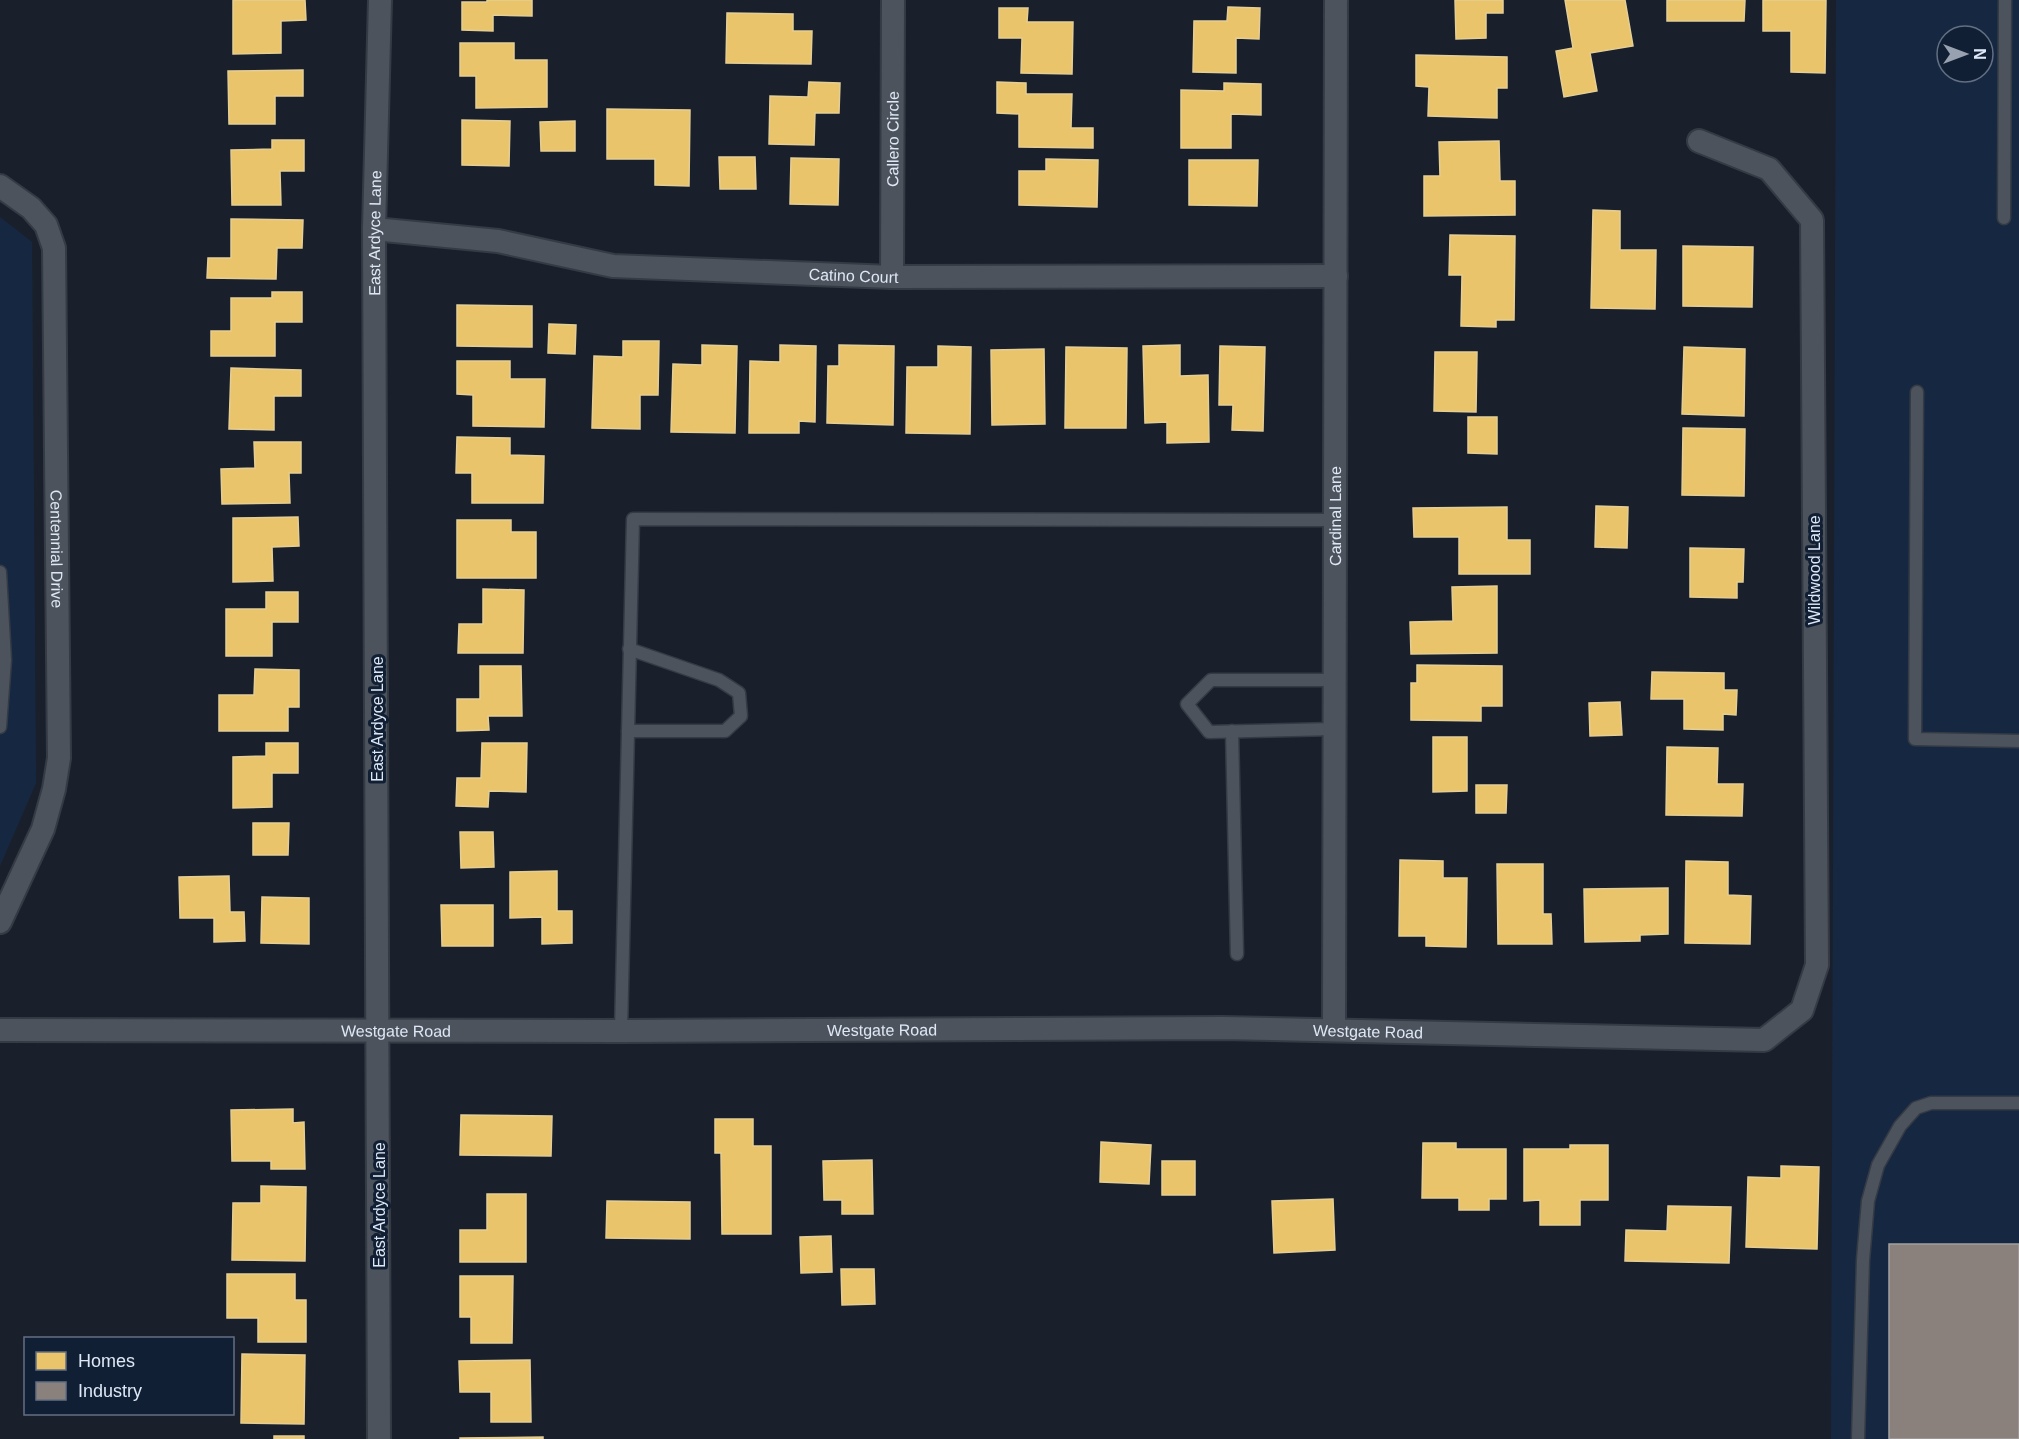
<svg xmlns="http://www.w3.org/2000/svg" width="2019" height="1439" font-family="Helvetica,sans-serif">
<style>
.built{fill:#162841;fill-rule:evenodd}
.homes{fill:#e9c46a;stroke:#e5ce94;stroke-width:1.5}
.industry{fill:#8a817c;stroke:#a3a0a1;stroke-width:1.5}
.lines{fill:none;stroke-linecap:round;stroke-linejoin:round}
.service-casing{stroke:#353b45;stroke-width:15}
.minor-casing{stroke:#353b45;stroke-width:26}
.service{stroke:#4d535c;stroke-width:12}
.minor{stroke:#4d535c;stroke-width:22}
.labels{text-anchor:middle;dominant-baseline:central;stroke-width:6;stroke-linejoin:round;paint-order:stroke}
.street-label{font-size:16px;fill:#dde7f6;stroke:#111f34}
</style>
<rect width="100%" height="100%" fill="#19202c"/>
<g class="built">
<path d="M 1836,0 L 2019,0 L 2019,1439 L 1831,1439 ZM 1947,36 L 1983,36 L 1983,72 L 1947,72 Z"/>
<path d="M 0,217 L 32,242 L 36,783 L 0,866 Z"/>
</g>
<g class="homes">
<path d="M 233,0 L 305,0 L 306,20 L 281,21 L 281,53 L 233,54 Z"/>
<path d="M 487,0 L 532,0 L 532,16 L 493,15 L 493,31 L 462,30 L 462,2 L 487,2 Z"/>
<path d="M 1455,0 L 1503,0 L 1503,13 L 1486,13 L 1486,38 L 1456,39 Z"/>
<path d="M 1565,0 L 1625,0 L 1633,46 L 1590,53 L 1597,91 L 1564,97 L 1556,51 L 1573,48 Z"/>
<path d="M 1667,0 L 1745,0 L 1744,21 L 1667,21 Z"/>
<path d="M 1763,0 L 1826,0 L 1825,73 L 1791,72 L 1791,31 L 1763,31 Z"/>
<path d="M 1228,7 L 1260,8 L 1259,39 L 1236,38 L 1236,73 L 1193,72 L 1194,21 L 1227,21 Z"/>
<path d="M 999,8 L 1028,8 L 1027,22 L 1073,22 L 1072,74 L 1021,73 L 1022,38 L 999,38 Z"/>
<path d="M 727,13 L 793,14 L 793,31 L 812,31 L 811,64 L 726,63 Z"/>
<path d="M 460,43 L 514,43 L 514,60 L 547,60 L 547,107 L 476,108 L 476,76 L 460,76 Z"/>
<path d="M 1416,55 L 1507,57 L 1507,88 L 1497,88 L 1497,118 L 1428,116 L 1429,87 L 1416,86 Z"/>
<path d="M 303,70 L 303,96 L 275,96 L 275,124 L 229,124 L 228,71 Z"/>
<path d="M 809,82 L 840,83 L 839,113 L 815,113 L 814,145 L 769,144 L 770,96 L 808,97 Z"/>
<path d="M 997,82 L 1026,83 L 1026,94 L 1072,94 L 1071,128 L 1093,128 L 1093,148 L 1019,147 L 1019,114 L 997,113 Z"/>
<path d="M 1224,83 L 1261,84 L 1261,115 L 1231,114 L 1231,148 L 1181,148 L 1181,90 L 1224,91 Z"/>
<path d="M 607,109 L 690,110 L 689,186 L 655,185 L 655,159 L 607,159 Z"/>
<path d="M 462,120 L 510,121 L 509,166 L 462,165 Z"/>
<path d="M 575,121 L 575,151 L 541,151 L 540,122 Z"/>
<path d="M 272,140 L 304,140 L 304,171 L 280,171 L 281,205 L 232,205 L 231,150 L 272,149 Z"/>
<path d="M 1499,141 L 1500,181 L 1515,181 L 1515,215 L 1424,216 L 1424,176 L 1440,176 L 1439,142 Z"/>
<path d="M 719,157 L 755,157 L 756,189 L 720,189 Z"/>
<path d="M 791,158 L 839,159 L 838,205 L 790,204 Z"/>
<path d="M 1046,159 L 1098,160 L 1097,207 L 1019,205 L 1019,171 L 1046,171 Z"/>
<path d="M 1189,160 L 1258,160 L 1257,206 L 1189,205 Z"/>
<path d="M 1593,210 L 1620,211 L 1620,250 L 1656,250 L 1655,309 L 1591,308 Z"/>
<path d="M 231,219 L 303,220 L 302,248 L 277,248 L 276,279 L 207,278 L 208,258 L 231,258 Z"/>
<path d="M 1450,235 L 1515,236 L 1514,320 L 1496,320 L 1496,327 L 1461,326 L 1462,275 L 1449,275 Z"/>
<path d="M 1683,246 L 1753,247 L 1752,307 L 1683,306 Z"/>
<path d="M 272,292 L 302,292 L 302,322 L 275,322 L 275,356 L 211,356 L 211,331 L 231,331 L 231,298 L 272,298 Z"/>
<path d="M 457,305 L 532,306 L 532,347 L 457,346 Z"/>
<path d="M 549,324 L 576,325 L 575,354 L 548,353 Z"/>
<path d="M 623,341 L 659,341 L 658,395 L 640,395 L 640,429 L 592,428 L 594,356 L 623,357 Z"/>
<path d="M 702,345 L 737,346 L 735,433 L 671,432 L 673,364 L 702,365 Z"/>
<path d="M 780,345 L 816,346 L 815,422 L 799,421 L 799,433 L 749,433 L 750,361 L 780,362 Z"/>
<path d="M 839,345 L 894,346 L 893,425 L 827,423 L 828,366 L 839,366 Z"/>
<path d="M 1180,345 L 1180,376 L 1208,375 L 1209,442 L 1167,443 L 1167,422 L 1145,423 L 1143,346 Z"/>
<path d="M 938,346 L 971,347 L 970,434 L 906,433 L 907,367 L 938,367 Z"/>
<path d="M 1220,346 L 1265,347 L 1263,431 L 1232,430 L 1233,405 L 1219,405 Z"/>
<path d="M 1066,347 L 1127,348 L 1126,428 L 1065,428 Z"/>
<path d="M 1684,347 L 1745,349 L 1744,416 L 1682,414 Z"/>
<path d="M 1044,349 L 1045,424 L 992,425 L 991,350 Z"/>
<path d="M 1435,352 L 1477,352 L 1476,412 L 1434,411 Z"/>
<path d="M 457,361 L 510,361 L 510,379 L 545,379 L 544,427 L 473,426 L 473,395 L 457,394 Z"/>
<path d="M 231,368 L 301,370 L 301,396 L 274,396 L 274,430 L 229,429 Z"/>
<path d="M 1468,417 L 1497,417 L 1497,454 L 1468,453 Z"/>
<path d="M 1683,428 L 1745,429 L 1744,496 L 1682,495 Z"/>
<path d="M 457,437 L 510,438 L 510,455 L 544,456 L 543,503 L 472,503 L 472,473 L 456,473 Z"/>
<path d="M 254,442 L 301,442 L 301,473 L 289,473 L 290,503 L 222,504 L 221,469 L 255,468 Z"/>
<path d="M 1596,506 L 1628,507 L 1627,548 L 1595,547 Z"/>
<path d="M 1507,507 L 1507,540 L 1530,540 L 1530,574 L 1459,574 L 1459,537 L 1414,537 L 1413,508 Z"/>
<path d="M 298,517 L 299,546 L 272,547 L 273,581 L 233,582 L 233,518 Z"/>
<path d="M 457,520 L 511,520 L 511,532 L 536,532 L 536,578 L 457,578 Z"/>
<path d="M 1690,548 L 1744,549 L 1743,582 L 1737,582 L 1737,598 L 1690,597 Z"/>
<path d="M 1497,586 L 1497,653 L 1411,654 L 1410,622 L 1453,621 L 1452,587 Z"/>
<path d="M 483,589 L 524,590 L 523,653 L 458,653 L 459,624 L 483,624 Z"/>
<path d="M 266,592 L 298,592 L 298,622 L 272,622 L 272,656 L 226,656 L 226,609 L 266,609 Z"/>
<path d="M 1417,665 L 1502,666 L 1502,706 L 1481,706 L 1481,721 L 1411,720 L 1411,683 L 1417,683 Z"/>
<path d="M 480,666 L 521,666 L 522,716 L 488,716 L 489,730 L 457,731 L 457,699 L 480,699 Z"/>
<path d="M 255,669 L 299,670 L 299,707 L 288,707 L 288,731 L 219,731 L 219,695 L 254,695 Z"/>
<path d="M 1652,672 L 1724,673 L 1724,690 L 1737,690 L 1736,715 L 1723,714 L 1723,730 L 1684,729 L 1684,699 L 1651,699 Z"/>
<path d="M 1620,702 L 1622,735 L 1590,736 L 1589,703 Z"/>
<path d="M 1433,737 L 1467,737 L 1467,791 L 1433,792 Z"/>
<path d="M 266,743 L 298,743 L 298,773 L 272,773 L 272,807 L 233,808 L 233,757 L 266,756 Z"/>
<path d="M 482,743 L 527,743 L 526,792 L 489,791 L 488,807 L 456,806 L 457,778 L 481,778 Z"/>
<path d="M 1667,747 L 1718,748 L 1717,784 L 1743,784 L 1742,816 L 1666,815 Z"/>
<path d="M 1476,785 L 1507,785 L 1506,813 L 1476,813 Z"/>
<path d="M 253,823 L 289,823 L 288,855 L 253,855 Z"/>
<path d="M 460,832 L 493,832 L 494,867 L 461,868 Z"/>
<path d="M 1400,860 L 1443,861 L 1443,878 L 1467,878 L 1466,947 L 1426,946 L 1426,936 L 1399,936 Z"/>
<path d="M 1686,861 L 1728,862 L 1728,895 L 1751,896 L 1750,944 L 1685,943 Z"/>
<path d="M 1497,864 L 1543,864 L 1543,914 L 1551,914 L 1552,944 L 1498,944 Z"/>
<path d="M 557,871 L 557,911 L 572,911 L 572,943 L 542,944 L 542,917 L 510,918 L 510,872 Z"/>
<path d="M 229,876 L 230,912 L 244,912 L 245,941 L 214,942 L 214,918 L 180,918 L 179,877 Z"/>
<path d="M 1668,888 L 1668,934 L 1640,935 L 1640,941 L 1585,942 L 1584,889 Z"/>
<path d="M 262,897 L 309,898 L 309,944 L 261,943 Z"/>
<path d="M 441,905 L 493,905 L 493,946 L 442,946 Z"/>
<path d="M 293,1109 L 293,1123 L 304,1122 L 305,1169 L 271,1169 L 271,1161 L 232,1161 L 231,1110 Z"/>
<path d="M 461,1115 L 552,1116 L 551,1156 L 460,1155 Z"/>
<path d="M 715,1119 L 753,1119 L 753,1146 L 771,1146 L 771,1234 L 722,1234 L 721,1153 L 715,1153 Z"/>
<path d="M 1101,1142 L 1151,1145 L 1149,1184 L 1100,1182 Z"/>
<path d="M 1423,1143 L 1456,1143 L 1456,1149 L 1506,1149 L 1506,1199 L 1489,1199 L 1489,1210 L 1459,1210 L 1459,1198 L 1422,1198 Z"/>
<path d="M 1570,1145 L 1608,1145 L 1608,1200 L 1580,1200 L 1580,1225 L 1540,1225 L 1540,1200 L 1524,1201 L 1524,1149 L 1570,1149 Z"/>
<path d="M 872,1160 L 873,1214 L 842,1214 L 842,1200 L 824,1200 L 823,1161 Z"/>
<rect x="1162" y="1161" width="33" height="34"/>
<path d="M 1781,1166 L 1819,1167 L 1817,1249 L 1746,1247 L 1748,1177 L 1781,1178 Z"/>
<path d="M 261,1186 L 306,1187 L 305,1261 L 232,1260 L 233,1203 L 261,1203 Z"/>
<path d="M 487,1194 L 526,1194 L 526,1262 L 460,1262 L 460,1230 L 487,1230 Z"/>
<path d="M 1333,1199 L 1335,1250 L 1274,1253 L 1272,1201 Z"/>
<path d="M 607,1201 L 690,1202 L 690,1239 L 606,1238 Z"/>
<path d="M 1668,1206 L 1731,1207 L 1729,1263 L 1625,1261 L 1626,1230 L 1667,1231 Z"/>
<path d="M 831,1236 L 832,1272 L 801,1273 L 800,1237 Z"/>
<path d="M 841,1269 L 874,1269 L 875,1304 L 842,1305 Z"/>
<path d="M 227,1274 L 295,1274 L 295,1300 L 306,1300 L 306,1342 L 258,1342 L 258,1318 L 227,1318 Z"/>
<path d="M 460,1276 L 513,1276 L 512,1343 L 471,1343 L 471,1317 L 460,1317 Z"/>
<path d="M 242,1354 L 305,1355 L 304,1424 L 241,1423 Z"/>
<path d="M 530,1360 L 531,1422 L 491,1422 L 491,1392 L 460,1392 L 459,1361 Z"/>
<rect x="274" y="1436" width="30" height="3"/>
<path d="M 543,1437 L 543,1439 L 460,1439 L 460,1438 Z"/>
</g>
<rect class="industry" x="1889" y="1244" width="130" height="195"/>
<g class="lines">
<g class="service-casing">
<g id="service">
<path d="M 2004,218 L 2005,0"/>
<path d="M 1917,392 L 1915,739 L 2019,741"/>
<path d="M 0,572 L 5,660 L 0,727"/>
<path d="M 1335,680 L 1211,680 L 1187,704 L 1209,732 L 1335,729"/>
<path d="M 628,731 L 725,731 L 741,716 L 739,693 L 719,680 L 629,649"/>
<path d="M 1232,731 L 1237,954"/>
<path d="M 621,1031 L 633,519 L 1336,520"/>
<path d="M 1858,1439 L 1863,1260 L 1868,1201 L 1878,1165 L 1900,1126 L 1916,1108 L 1931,1103 L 2019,1103"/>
</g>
</g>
<g class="minor-casing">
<g id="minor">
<path id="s1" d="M 0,186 L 31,208 L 46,225 L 54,248 L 59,758 L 54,789 L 43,829 L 0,922"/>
<path id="s2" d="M 374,229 L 498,241 L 613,266 L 892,277 L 1336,276"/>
<path id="s3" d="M 892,277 L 893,0"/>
<path id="s4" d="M 0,1030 L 621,1031 L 1222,1028 L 1764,1040 L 1802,1010 L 1817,965 L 1812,220 L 1769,169 L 1699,141"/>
<path id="s5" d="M 1334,1030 L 1336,0"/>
<path id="s6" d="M 379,1439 L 374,229 L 380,0"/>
</g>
</g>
<use href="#service" class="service"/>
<use href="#minor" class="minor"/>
</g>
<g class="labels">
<g class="street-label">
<text stroke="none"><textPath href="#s3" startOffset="138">Callero Circle</textPath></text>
<text stroke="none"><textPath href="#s6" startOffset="1206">East Ardyce Lane</textPath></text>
<text stroke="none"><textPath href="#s2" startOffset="483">Catino Court</textPath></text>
<text stroke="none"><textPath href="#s5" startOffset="514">Cardinal Lane</textPath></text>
<text stroke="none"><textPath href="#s1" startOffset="386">Centennial Drive</textPath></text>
<text transform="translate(1814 570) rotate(-90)">Wildwood Lane</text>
<text transform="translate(377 719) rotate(-90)">East Ardyce Lane</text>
<text stroke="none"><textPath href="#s4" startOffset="882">Westgate Road</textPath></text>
<text stroke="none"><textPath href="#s4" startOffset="1368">Westgate Road</textPath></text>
<text stroke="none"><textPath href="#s4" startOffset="396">Westgate Road</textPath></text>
<text transform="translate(379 1205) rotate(-90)">East Ardyce Lane</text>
</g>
</g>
<rect x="24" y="1337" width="210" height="78" fill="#111f34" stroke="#636f82" stroke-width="1.5"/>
<rect x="36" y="1352" width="30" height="18" fill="#e9c46a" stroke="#636f82" stroke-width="1.5"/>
<text x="78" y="1367" font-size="18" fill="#dde7f6">Homes</text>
<rect x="36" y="1382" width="30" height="18" fill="#8a817c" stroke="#636f82" stroke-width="1.5"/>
<text x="78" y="1397" font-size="18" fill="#dde7f6">Industry</text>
<g transform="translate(1965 54) rotate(90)"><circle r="28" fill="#111f34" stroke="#636f82" stroke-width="1.5"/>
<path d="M0-4.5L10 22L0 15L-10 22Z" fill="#98a1af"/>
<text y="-9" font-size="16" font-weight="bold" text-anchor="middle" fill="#dde7f6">N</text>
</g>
</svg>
